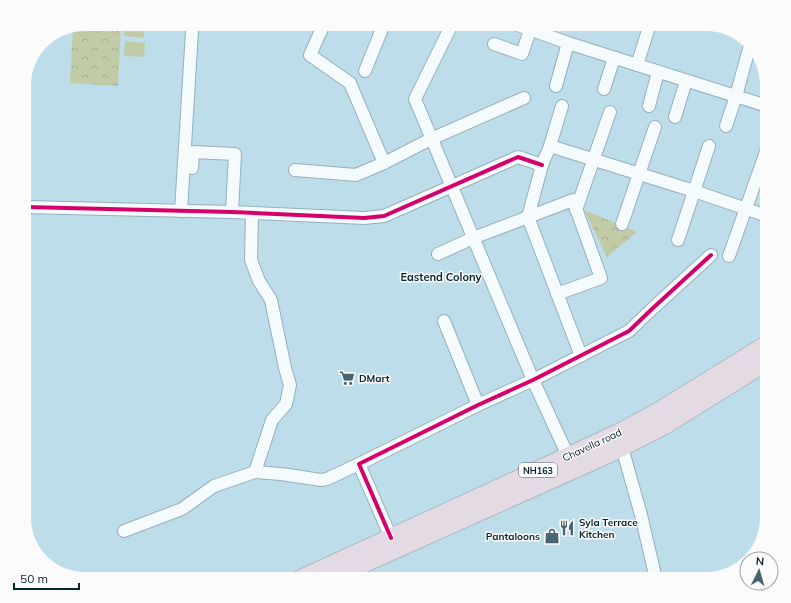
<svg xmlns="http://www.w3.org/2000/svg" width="791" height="603" font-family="Mulish,sans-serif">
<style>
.green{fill:#c1cca7}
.forest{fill:url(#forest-crowns)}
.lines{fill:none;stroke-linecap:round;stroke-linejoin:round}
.minor-casing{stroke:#95b0bb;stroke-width:14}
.highway-casing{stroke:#a9bbc2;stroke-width:19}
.minor{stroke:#f5fafc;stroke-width:12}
.highway{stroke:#e3dae4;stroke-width:17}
.cycleway-casing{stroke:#fbfbfb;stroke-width:6}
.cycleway{stroke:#d6006c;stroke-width:4}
.labels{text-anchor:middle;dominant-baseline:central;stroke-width:3;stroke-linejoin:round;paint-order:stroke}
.shield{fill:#fbfbfb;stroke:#50656c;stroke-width:1}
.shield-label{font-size:9px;font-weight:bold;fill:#06252f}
.poi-label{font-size:10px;font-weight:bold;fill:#06252f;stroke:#fbfbfb;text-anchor:start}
.street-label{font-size:10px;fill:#06252f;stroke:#fbfbfb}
.neighbourhood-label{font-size:11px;font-weight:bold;fill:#06252f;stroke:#fbfbfb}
</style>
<defs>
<pattern id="forest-crowns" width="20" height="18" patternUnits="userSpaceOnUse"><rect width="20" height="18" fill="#c1cca7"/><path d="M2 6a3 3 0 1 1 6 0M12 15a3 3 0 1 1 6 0" fill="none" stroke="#a4af90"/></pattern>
</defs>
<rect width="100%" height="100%" fill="#beddea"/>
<g class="green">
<path d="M 125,24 L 145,24 L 144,38 L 124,36 Z"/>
<path d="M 125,41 L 145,43 L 144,57 L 124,56 Z"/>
</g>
<g class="forest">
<path d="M 85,24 L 121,24 L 118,86 L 70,83 L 73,28 Z"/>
<path d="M 584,210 L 637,232 L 607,257 Z"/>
</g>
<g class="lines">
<g class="minor-casing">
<g id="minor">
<path d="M 324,24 L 310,55 L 350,83 L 384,163"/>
<path d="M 452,24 L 415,99 L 533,380 L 568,456"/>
<path d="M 515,24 L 568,43 L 767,106"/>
<path d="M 494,44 L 522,54 L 530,30"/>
<path d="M 637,65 L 650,24"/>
<path d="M 365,71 L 384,24"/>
<path d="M 556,86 L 568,43"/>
<path d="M 604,89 L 614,58"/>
<path d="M 562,106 L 550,146 L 542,165 L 528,217 L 581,356"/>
<path d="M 649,106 L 658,72"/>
<path d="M 675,117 L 686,81"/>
<path d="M 726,126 L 736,96 L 750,45"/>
<path d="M 550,146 L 694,191 L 767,216"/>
<path d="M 192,168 L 193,152 L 235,154 L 232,212"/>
<path d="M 295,170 L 356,175 L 384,163 L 431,139 L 524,98"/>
<path d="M 25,207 L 232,212 L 364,218 L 384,216 L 518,157 L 542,165"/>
<path d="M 576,210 L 610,112"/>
<path d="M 181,211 L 192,31"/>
<path d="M 252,214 L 251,260 L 259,281 L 271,300 L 285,368 L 290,385 L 286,404 L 272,420 L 255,472"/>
<path d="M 622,224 L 655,127"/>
<path d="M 678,240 L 709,146"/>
<path d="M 438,254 L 473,238 L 573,200 L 601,278 L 557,294"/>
<path d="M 729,256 L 767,149"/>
<path d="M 444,321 L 478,405"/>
<path d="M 620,440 L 641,515 L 656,579"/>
<path d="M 124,531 L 182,509 L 214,486 L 255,472 L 281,474 L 321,480 L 327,479 L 359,464"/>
<path d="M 391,538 L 359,464 L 478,405 L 533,380 L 629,331 L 653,308 L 711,255"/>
</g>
</g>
<g class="highway-casing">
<g id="highway">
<path d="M 300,579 L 618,433 L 657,412 L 767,344"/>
<path d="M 330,579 L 609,454 L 664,426 L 767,362"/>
</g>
</g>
<use href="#minor" class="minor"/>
<use href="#highway" class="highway"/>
<g class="cycleway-casing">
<g id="cycleway">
<path d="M 25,207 L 232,212 L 364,218 L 384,216 L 518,157 L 542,165"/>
<path d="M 391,538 L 359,464 L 478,405 L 533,380 L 629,331 L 653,308 L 711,255"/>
</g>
</g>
<use href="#cycleway" class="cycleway"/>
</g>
<defs>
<g id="supermarket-bare" transform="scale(1.2)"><path d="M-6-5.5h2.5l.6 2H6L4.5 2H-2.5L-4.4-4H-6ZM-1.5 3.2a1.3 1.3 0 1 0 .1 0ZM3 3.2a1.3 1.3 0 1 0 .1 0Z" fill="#466570" stroke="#fbfbfb" stroke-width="2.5" paint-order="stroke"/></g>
<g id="restaurant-bare" transform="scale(1.2)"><path d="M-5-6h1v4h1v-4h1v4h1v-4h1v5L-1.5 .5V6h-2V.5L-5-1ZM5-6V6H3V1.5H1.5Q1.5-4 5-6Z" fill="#466570" stroke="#fbfbfb" stroke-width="2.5" paint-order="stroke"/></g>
<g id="shop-bare" transform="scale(1.2)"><path d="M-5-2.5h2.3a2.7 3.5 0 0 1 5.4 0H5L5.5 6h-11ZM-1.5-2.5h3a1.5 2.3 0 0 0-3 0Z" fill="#466570" stroke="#fbfbfb" stroke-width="2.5" paint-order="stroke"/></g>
</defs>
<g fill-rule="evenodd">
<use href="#supermarket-bare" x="347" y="378"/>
<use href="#restaurant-bare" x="567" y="528"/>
<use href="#shop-bare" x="552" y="536"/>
</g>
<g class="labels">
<rect class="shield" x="519" y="463" width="38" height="14" rx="3"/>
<g class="shield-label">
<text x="538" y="470">NH163</text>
</g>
<g class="poi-label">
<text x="359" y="378">DMart</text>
<text x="579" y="522">Syla Terrace<tspan x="579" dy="12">Kitchen</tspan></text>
<text x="540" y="536" text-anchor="end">Pantaloons</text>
</g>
<g class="street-label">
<text transform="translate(592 445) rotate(-25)">Chavella road</text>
</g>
<g class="neighbourhood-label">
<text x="441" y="277">Eastend Colony</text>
</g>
</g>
<path d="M0 0H791V603H0ZM85 31H706A54 54 0 0 1 760 85V518A54 54 0 0 1 706 572H85A54 54 0 0 1 31 518V85A54 54 0 0 1 85 31Z" fill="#fbfbfb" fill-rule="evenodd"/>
<g transform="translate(759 571) rotate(5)"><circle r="19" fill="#fbfbfb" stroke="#99a5a9"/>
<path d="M0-3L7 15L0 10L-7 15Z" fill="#466570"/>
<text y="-6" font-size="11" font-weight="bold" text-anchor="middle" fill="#06252f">N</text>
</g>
<path d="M14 583v6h65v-6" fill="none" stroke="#06252f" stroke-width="2"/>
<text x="20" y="583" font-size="12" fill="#06252f" stroke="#fbfbfb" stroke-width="3" paint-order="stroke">50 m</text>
</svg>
